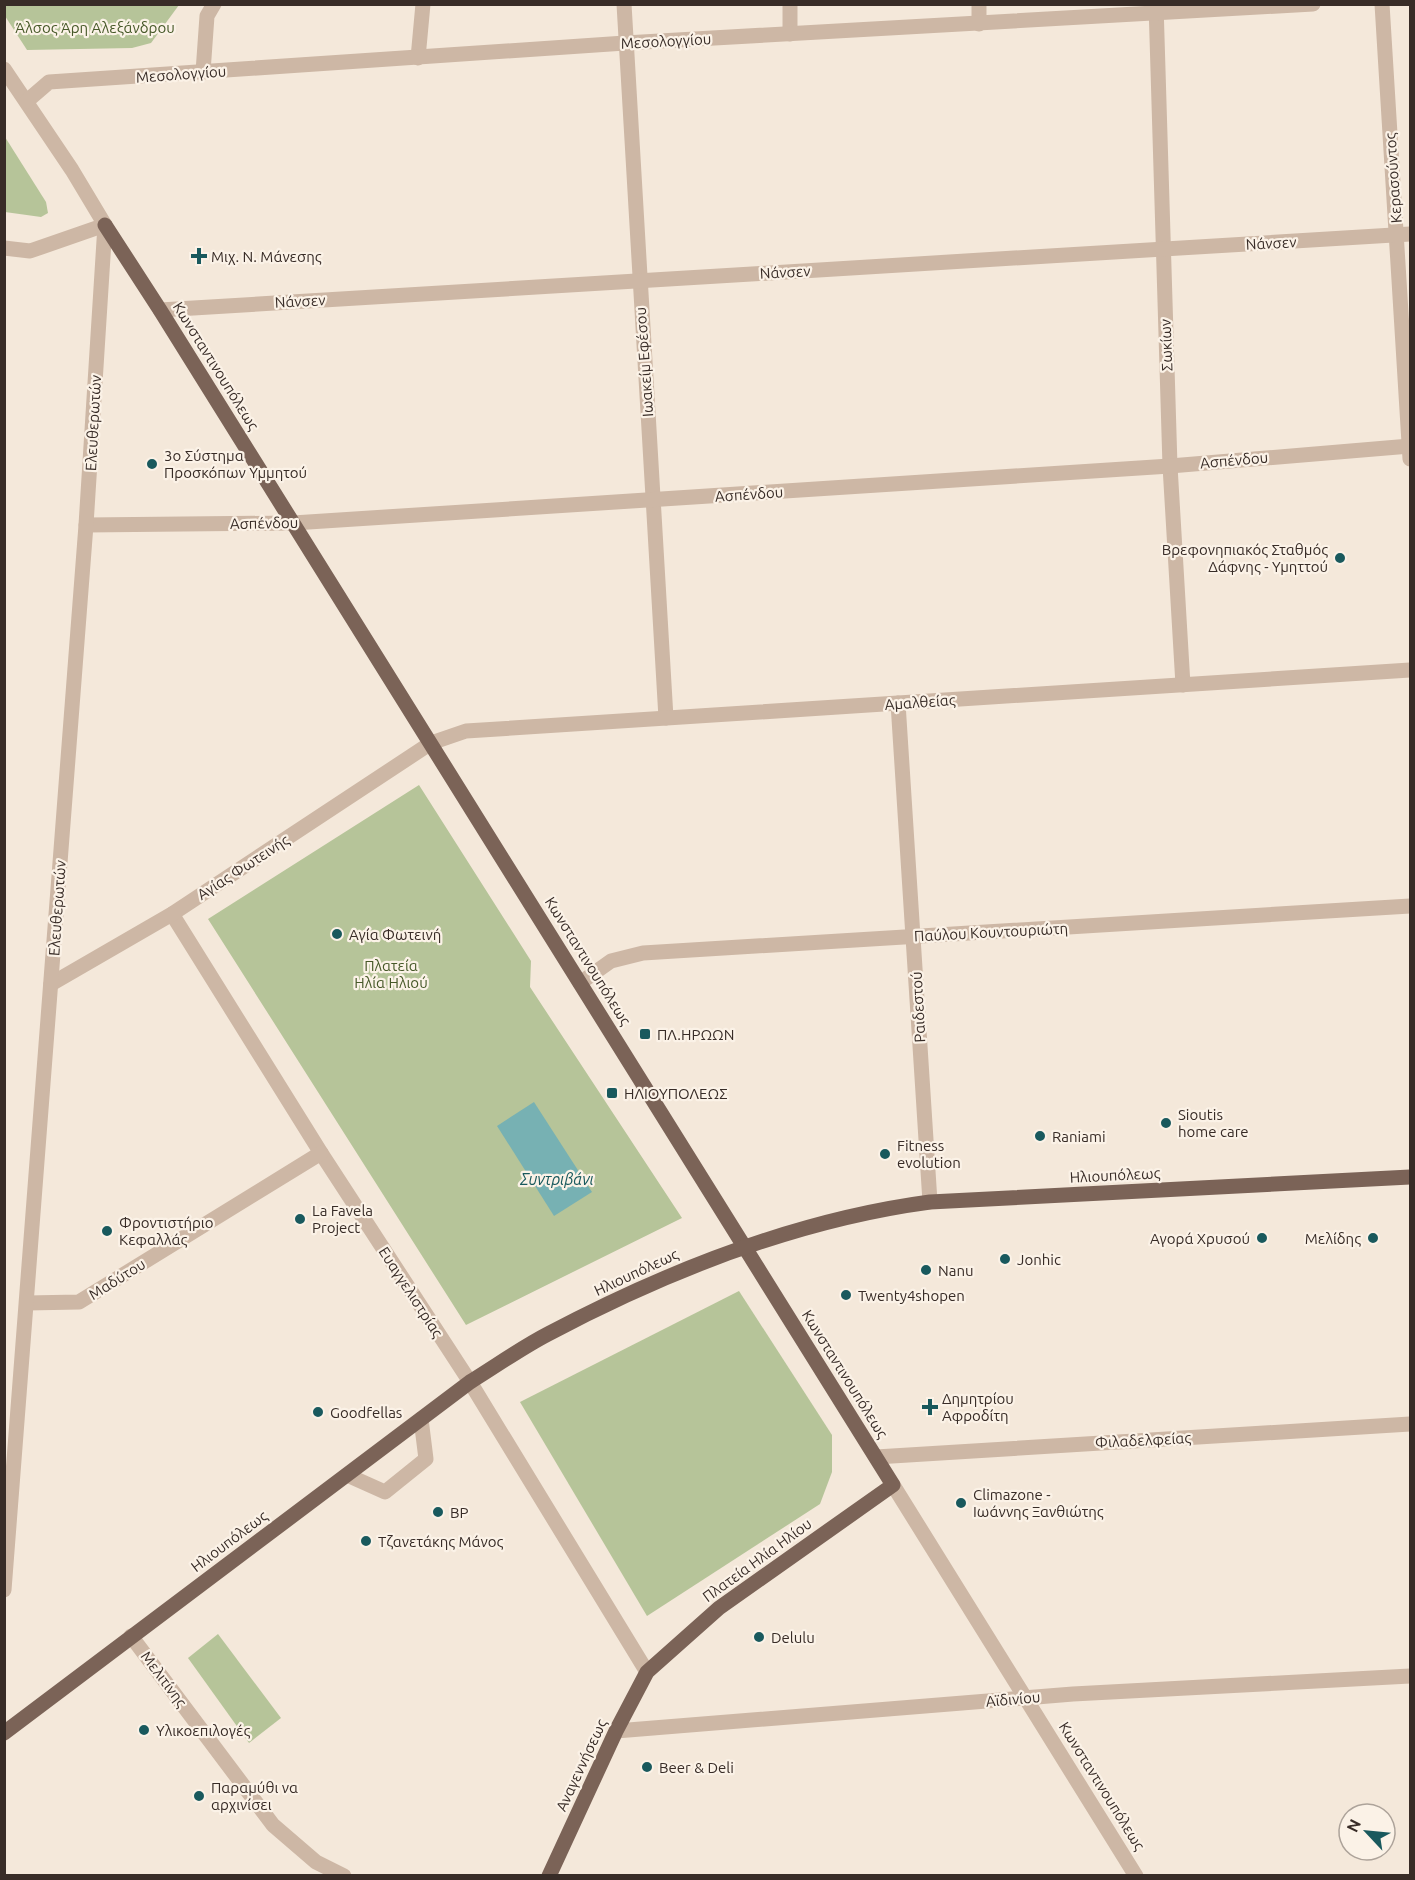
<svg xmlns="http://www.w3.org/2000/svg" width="1415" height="1880" font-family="Ubuntu,sans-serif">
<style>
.green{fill:#b6c499}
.water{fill:#77b1b3}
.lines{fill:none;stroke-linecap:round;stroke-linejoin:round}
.minor{stroke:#cdb7a5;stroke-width:15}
.major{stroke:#7b6357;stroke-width:15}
.poi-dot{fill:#19595d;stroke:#fbf2e7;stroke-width:2}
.labels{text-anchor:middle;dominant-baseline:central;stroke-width:4.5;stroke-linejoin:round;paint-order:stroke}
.park-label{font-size:15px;fill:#475929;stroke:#fbf2e7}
.street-label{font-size:15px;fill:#382c27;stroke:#fbf2e7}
.poi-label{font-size:15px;fill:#382c27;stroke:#fbf2e7;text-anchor:start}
.water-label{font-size:16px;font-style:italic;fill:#19595d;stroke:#fbf2e7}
</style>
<rect width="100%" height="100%" fill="#f4e8da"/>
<g class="green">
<path d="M 4,5 L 5,4 L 179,5 L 151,43 L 132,48 L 27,50 L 5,16 Z"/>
<path d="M 5,137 L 46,202 L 48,213 L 41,217 L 5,212 Z"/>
<path d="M 419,785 L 531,961 L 530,987 L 682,1218 L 466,1325 L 208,919 Z"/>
<path d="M 739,1291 L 832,1435 L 832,1472 L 820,1504 L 647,1616 L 520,1402 Z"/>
<path d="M 218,1634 L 281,1718 L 249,1743 L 188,1658 Z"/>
</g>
<path class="water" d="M 534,1102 L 592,1192 L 554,1216 L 497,1126 Z"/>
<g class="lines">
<g class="minor">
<path d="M 624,4 L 666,718"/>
<path d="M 790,4 L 790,34"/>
<path d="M 1156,4 L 1170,466 L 1183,685"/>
<path d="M 1382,4 L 1410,459"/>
<path d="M 979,24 L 979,4"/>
<path d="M 418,58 L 423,4"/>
<path d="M 4,69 L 72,170 L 105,225"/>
<path d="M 203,72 L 207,16 L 214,4"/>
<path d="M 27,101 L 49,82 L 625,43 L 1313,4"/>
<path d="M 4,248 L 30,251 L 105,225"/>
<path d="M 160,310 L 1410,234"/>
<path d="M 86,525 L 293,523 L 1170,466 L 1410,446"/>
<path d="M 898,703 L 930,1202"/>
<path d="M 172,914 L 321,1153 L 470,1382 L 647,1672"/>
<path d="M 580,983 L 611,961 L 643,953 L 1410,906"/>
<path d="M 51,984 L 172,914 L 431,743 L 466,731 L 1410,670"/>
<path d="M 27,1303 L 79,1302 L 321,1153"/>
<path d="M 876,1457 L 1410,1424"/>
<path d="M 347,1475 L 385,1492 L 426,1459 L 421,1419"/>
<path d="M 893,1485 L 1136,1876"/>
<path d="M 4,1590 L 86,525 L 105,225"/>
<path d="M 131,1636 L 273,1825 L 316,1862 L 344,1876"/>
<path d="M 616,1731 L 1073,1694 L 1410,1676"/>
</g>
<g class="major">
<path d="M 105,225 L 160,310 L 893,1485 L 719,1608 L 647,1672 L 616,1731 L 549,1876"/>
<path d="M 4,1733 L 470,1382 C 496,1366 521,1348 548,1334 C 667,1271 795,1220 930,1202 L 1410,1177"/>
</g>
</g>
<g class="poi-dot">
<path d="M196 247h6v6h6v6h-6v6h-6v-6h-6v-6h6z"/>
<circle cx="152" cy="464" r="6"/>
<circle cx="1340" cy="558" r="6"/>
<circle cx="337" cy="934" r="6"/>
<rect x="639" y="1028" width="12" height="12" rx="3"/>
<rect x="606" y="1087" width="12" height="12" rx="3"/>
<circle cx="1166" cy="1123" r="6"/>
<circle cx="1040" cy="1136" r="6"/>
<circle cx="885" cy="1154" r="6"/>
<circle cx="300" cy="1219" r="6"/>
<circle cx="107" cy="1231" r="6"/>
<circle cx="1262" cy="1238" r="6"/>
<circle cx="1373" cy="1238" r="6"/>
<circle cx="1005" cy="1259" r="6"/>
<circle cx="926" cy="1270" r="6"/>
<circle cx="846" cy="1295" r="6"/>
<path d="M927 1398h6v6h6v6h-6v6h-6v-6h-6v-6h6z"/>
<circle cx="318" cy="1412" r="6"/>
<circle cx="961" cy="1503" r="6"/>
<circle cx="438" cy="1512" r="6"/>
<circle cx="366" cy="1541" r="6"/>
<circle cx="759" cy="1637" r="6"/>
<circle cx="144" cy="1730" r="6"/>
<circle cx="647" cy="1767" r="6"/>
<circle cx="199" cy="1796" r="6"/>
</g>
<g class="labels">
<g class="park-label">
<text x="95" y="27">Άλσος Άρη Αλεξάνδρου</text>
<text x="391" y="965">Πλατεία<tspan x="391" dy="17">Ηλία Ηλιού</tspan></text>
</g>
<g class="street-label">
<text transform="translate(666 41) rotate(-3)">Μεσολογγίου</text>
<text transform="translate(181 74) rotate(-4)">Μεσολογγίου</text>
<text transform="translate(1393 178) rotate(-94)">Κερασούντος</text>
<text transform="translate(1271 243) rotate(-3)">Νάνσεν</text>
<text transform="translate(785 272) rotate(-3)">Νάνσεν</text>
<text transform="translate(300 301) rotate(-3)">Νάνσεν</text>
<text transform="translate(1166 345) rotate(-92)">Σωκίων</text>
<text transform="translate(644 362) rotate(-94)">Ιωακείμ Εφέσου</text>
<text transform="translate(216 366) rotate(58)">Κωνσταντινουπόλεως</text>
<text transform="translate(93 423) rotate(-87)">Ελευθερωτών</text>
<text transform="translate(1234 460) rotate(-5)">Ασπένδου</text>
<text transform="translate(749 494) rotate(-4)">Ασπένδου</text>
<text transform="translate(264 523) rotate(-1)">Ασπένδου</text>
<text transform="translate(920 702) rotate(-4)">Αμαλθείας</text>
<text transform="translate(243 867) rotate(-33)">Αγίας Φωτεινής</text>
<text transform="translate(57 908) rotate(-86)">Ελευθερωτών</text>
<text transform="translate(991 932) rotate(-3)">Παύλου Κουντουριώτη</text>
<text transform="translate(588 961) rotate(58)">Κωνσταντινουπόλεως</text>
<text transform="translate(918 1007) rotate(-93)">Ραιδεστού</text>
<text transform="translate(1115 1175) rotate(-3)">Ηλιουπόλεως</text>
<text transform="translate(636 1272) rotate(-25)">Ηλιουπόλεως</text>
<text transform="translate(117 1279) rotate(-32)">Μαδύτου</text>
<text transform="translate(411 1292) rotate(57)">Ευαγγελιστρίας</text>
<text transform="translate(845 1374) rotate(58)">Κωνσταντινουπόλεως</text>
<text transform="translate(1143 1440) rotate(-3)">Φιλαδελφείας</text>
<text transform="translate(229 1541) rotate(-37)">Ηλιουπόλεως</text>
<text transform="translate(757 1560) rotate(-36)">Πλατεία Ηλία Ηλίου</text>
<text transform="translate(164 1679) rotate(53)">Μελιτίνης</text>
<text transform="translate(1013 1699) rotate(-5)">Αϊδινίου</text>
<text transform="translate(581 1765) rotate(-65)">Αναγεννήσεως</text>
<text transform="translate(1102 1786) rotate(58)">Κωνσταντινουπόλεως</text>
</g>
<g class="poi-label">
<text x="211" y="256">Μιχ. Ν. Μάνεσης</text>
<text x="164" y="455">3o Σύστημα<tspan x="164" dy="17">Προσκόπων Υμμητού</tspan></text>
<text x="1328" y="549" text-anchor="end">Βρεφονηπιακός Σταθμός<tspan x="1328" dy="17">Δάφνης - Υμηττού</tspan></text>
<text x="349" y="934">Αγία Φωτεινή</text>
<text x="657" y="1034">ΠΛ.ΗΡΩΩΝ</text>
<text x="624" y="1093">ΗΛΙΟΥΠΟΛΕΩΣ</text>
<text x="1178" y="1114">Sioutis<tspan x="1178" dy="17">home care</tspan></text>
<text x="1052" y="1136">Raniami</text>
<text x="897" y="1145">Fitness<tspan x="897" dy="17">evolution</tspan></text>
<text x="312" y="1210">La Favela<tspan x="312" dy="17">Project</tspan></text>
<text x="119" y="1222">Φροντιστήριο<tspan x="119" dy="17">Κεφαλλάς</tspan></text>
<text x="1250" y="1238" text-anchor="end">Αγορά Χρυσού</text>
<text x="1361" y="1238" text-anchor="end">Μελίδης</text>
<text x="1017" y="1259">Jonhic</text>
<text x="938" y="1270">Nanu</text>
<text x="858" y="1295">Twenty4shopen</text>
<text x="942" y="1398">Δημητρίου<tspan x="942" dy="17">Αφροδίτη</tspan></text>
<text x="330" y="1412">Goodfellas</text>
<text x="973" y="1494">Climazone -<tspan x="973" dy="17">Ιωάννης Ξανθιώτης</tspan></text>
<text x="450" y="1512">BP</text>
<text x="378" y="1541">Τζανετάκης Μάνος</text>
<text x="771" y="1637">Delulu</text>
<text x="156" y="1730">Υλικοεπιλογές</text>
<text x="659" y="1767">Beer &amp; Deli</text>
<text x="211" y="1787">Παραμύθι να<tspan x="211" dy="17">αρχινίσει</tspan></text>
</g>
<g class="water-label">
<text x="557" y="1179">Συντριβάνι</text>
</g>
</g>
<rect width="1415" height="1880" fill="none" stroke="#382c27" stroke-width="12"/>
<g transform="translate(1367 1832) rotate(296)"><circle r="28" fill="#fbf2e7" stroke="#ada39a" stroke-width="1.5"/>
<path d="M0-4.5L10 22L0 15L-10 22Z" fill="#19595d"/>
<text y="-9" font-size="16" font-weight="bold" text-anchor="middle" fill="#382c27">N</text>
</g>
</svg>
